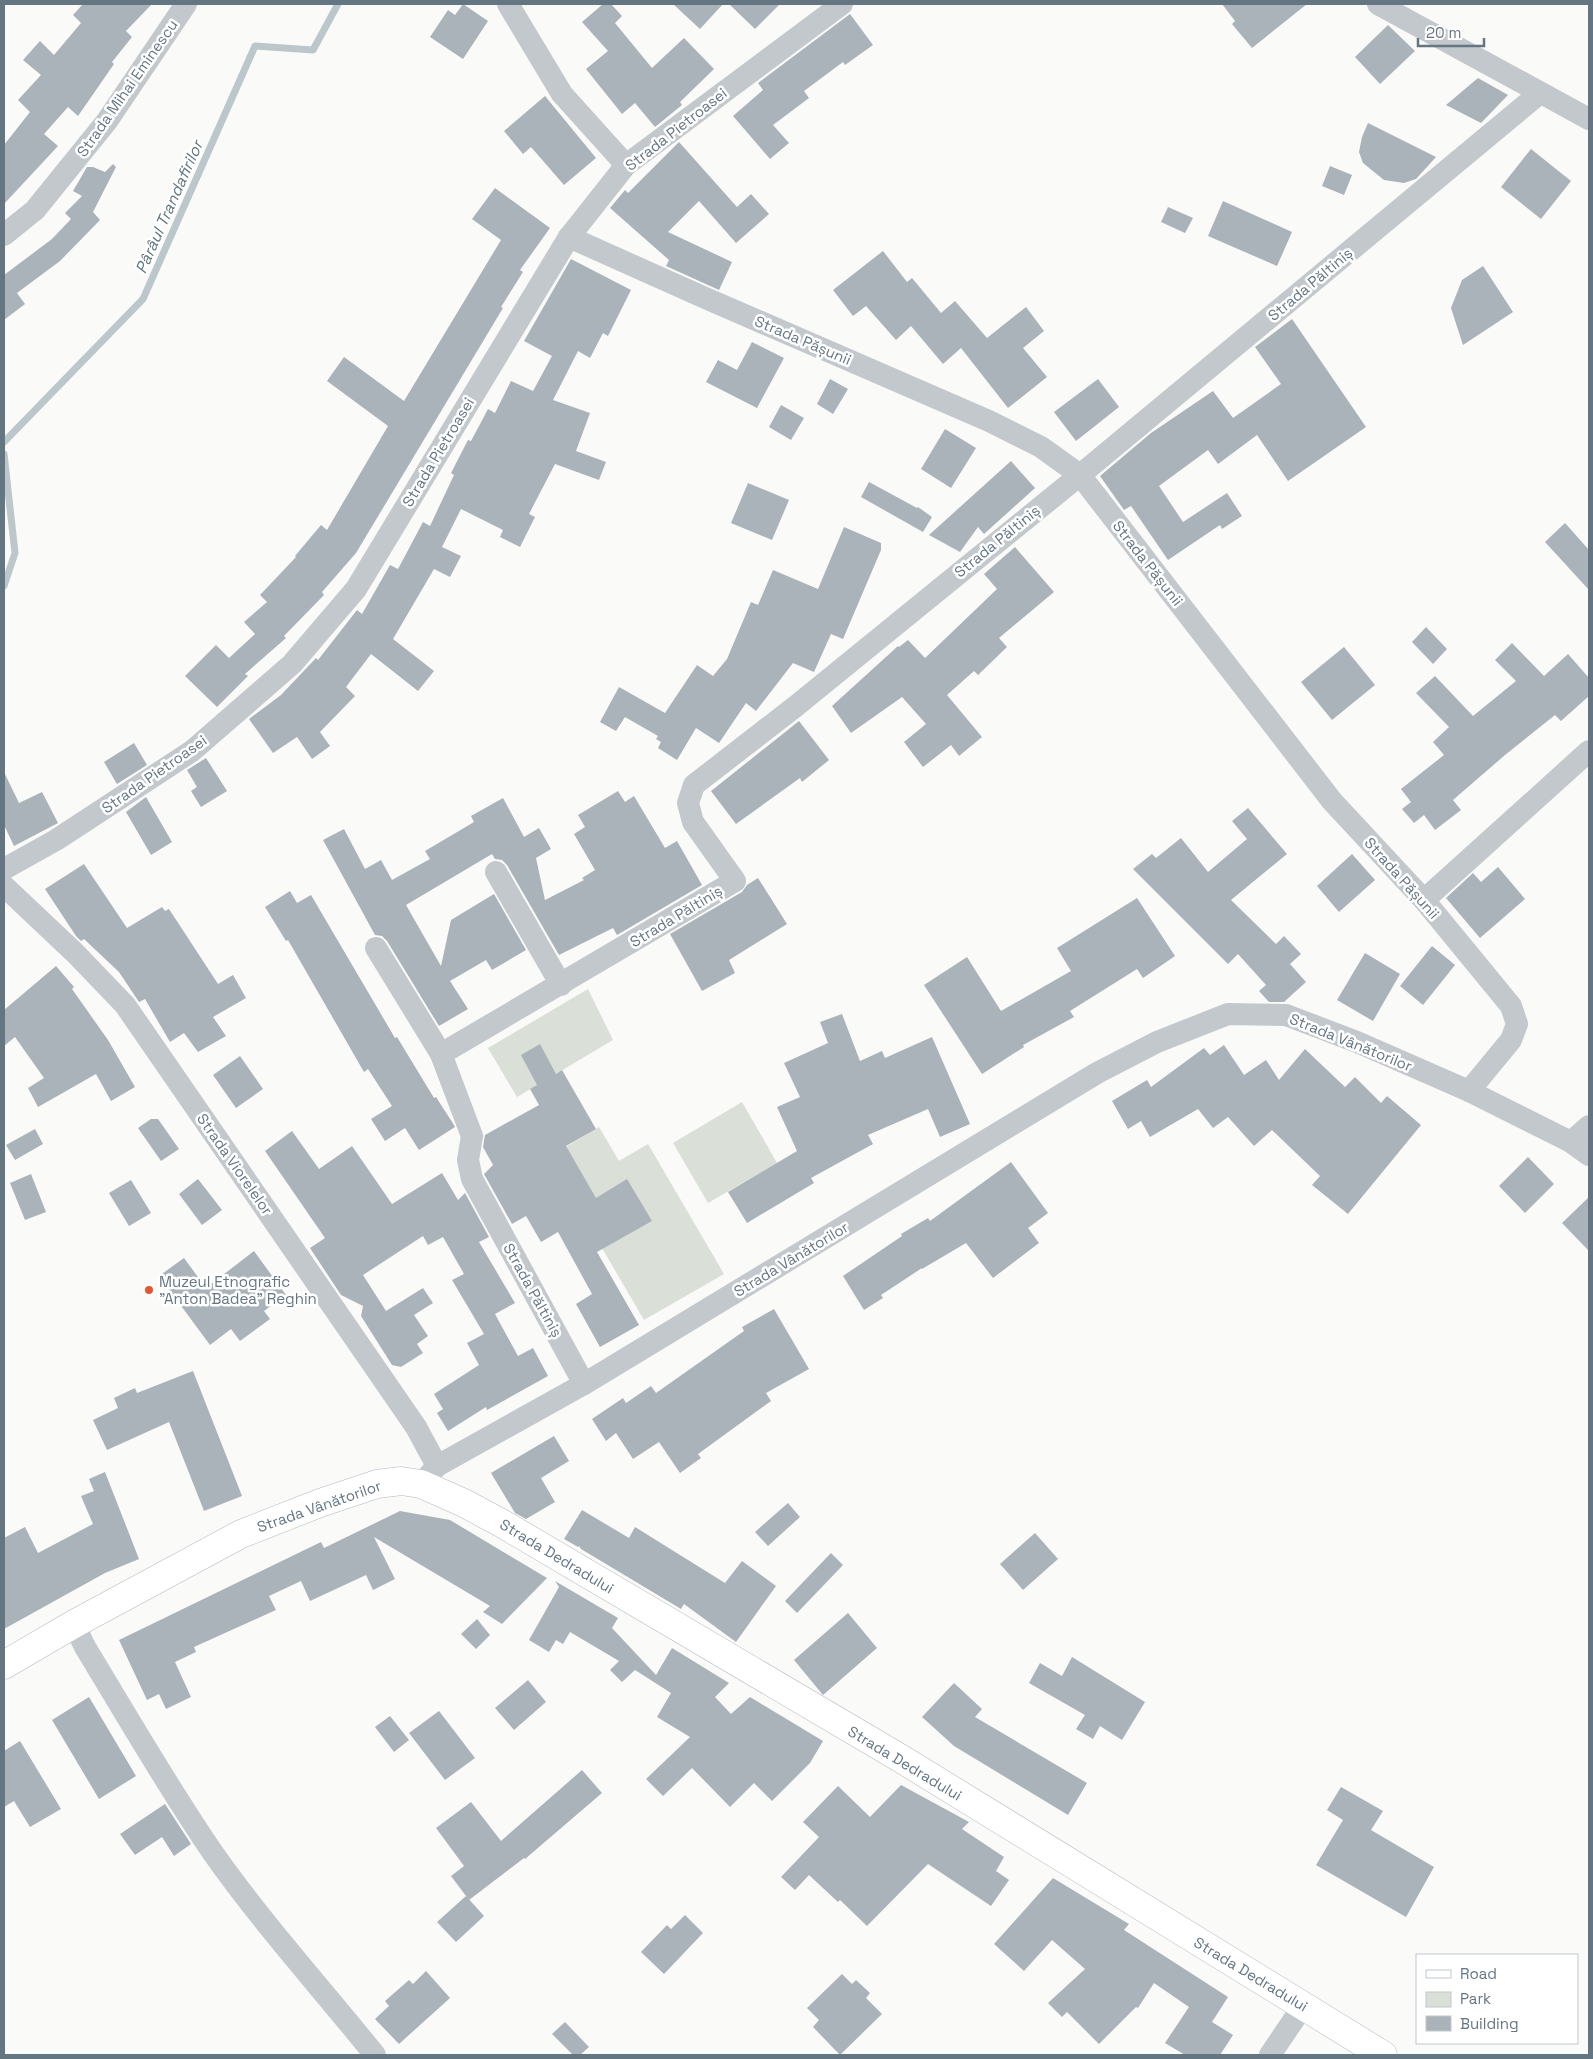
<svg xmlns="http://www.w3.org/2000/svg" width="1593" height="2059" font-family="'Space Grotesk',sans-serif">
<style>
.green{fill:#dadfd7}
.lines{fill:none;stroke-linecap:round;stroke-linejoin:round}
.stream{stroke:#bbc7cb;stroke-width:7}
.building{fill:#aab3b9}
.secondary-casing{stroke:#b3babf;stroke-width:29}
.minor{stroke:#c3c8cc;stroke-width:22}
.secondary{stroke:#fff;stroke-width:28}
.poi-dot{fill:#e4572e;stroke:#fff;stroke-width:2}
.labels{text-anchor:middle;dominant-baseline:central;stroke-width:5;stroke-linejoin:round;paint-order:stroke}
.street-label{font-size:15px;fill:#657683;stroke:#fff}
.poi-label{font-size:15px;fill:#657683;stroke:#fff;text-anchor:start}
.water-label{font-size:16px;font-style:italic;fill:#60757c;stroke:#fff}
</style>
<rect width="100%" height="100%" fill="#fafaf8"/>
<g class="green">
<path d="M 588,989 L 613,1040 L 517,1097 L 488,1048 Z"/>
<path d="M 742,1102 L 777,1163 L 708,1203 L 673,1143 Z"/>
<path d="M 599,1127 L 619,1161 L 648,1144 L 724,1274 L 644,1320 L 549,1157 Z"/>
</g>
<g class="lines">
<g class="stream">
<path d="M 4,442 L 143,299 L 255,46 L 313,50 L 338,4"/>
<path d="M 4,454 L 15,553 L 4,586"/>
</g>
</g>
<g class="building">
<path d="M 83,4 L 152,4 L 126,31 L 132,37 L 112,62 L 114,64 L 78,116 L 68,107 L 44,134 L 58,146 L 4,204 L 4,145 L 30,112 L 18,100 L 41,75 L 23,60 L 40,41 L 54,55 L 81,23 L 73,15 Z"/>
<path d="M 463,4 L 488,21 L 463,59 L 430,37 L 448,10 L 455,15 Z"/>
<path d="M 603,4 L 611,4 L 622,16 L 615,23 L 652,68 L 684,38 L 714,69 L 680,102 L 682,105 L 655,127 L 635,103 L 622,114 L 586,69 L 608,51 L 582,22 Z"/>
<path d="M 673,4 L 723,4 L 700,29 Z"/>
<path d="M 729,4 L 780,4 L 755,29 Z"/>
<path d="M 1222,4 L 1307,4 L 1252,48 L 1232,24 L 1235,21 Z"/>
<path d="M 850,14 L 873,45 L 845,65 L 843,62 L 804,91 L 809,98 L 773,125 L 789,143 L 770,159 L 733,116 L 763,90 L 758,83 Z"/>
<path d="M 1388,25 L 1415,51 L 1380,84 L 1355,57 Z"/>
<path d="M 1478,78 L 1508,95 L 1481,123 L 1446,105 Z"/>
<path d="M 545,96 L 596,158 L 564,185 L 531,147 L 523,154 L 504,131 Z"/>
<path d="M 1368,123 L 1436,157 L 1416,179 L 1404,183 L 1384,180 L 1363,163 L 1359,152 L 1362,137 Z"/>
<path d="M 679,142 L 737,207 L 751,194 L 769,214 L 736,243 L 699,201 L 668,232 L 732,262 L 719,290 L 666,266 L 669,260 L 610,208 L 625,190 L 628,193 Z"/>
<path d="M 1531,149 L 1571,181 L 1541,219 L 1501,187 Z"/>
<path d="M 113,164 L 116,167 L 93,212 L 100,220 L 60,261 L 17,293 L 25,304 L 4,320 L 4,275 L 52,239 L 71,219 L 65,213 L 82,196 L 73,191 L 87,167 L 93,167 L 105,172 Z"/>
<path d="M 1330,166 L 1352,175 L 1344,195 L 1322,186 Z"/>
<path d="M 495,188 L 550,228 L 520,270 L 523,272 L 501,307 L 503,308 L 356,553 L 322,592 L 324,595 L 284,636 L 286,638 L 245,674 L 248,676 L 217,707 L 185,676 L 216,645 L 229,658 L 255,634 L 244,622 L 267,602 L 260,595 L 296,557 L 295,556 L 321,525 L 327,530 L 388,426 L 327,381 L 344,357 L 404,401 L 501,240 L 472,219 Z"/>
<path d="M 1223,201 L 1292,232 L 1277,266 L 1208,236 Z"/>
<path d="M 1168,207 L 1193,218 L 1185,233 L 1161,222 Z"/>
<path d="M 883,251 L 907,282 L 912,278 L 941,313 L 955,301 L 987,338 L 1026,307 L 1044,331 L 1023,348 L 1047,377 L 1008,408 L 961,348 L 943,364 L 911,326 L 896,340 L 866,306 L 853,316 L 833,290 Z"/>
<path d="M 571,259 L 631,290 L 608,336 L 603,333 L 590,358 L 578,351 L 553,400 L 590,413 L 576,451 L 606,462 L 599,480 L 555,464 L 529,514 L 535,517 L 520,547 L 500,537 L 503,530 L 461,509 L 442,547 L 461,556 L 450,577 L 434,569 L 393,639 L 434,671 L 418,691 L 371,654 L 346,687 L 355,696 L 320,732 L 330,746 L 312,759 L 297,737 L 273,753 L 249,719 L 281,695 L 316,658 L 318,660 L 357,610 L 362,614 L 390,565 L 398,569 L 423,522 L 430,526 L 454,475 L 451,473 L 468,440 L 471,441 L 488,409 L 495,413 L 511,381 L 533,391 L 552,356 L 524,341 Z"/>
<path d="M 1483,266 L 1513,312 L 1463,345 L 1451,308 L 1462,280 Z"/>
<path d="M 1292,319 L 1366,427 L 1288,481 L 1257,435 L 1218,464 L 1208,450 L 1159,486 L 1183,522 L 1227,493 L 1242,516 L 1222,529 L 1220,525 L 1168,560 L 1131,506 L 1124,510 L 1100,476 L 1151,433 L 1213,391 L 1233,418 L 1281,384 L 1255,347 Z"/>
<path d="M 752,342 L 784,358 L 757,408 L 706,382 L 718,360 L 737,370 Z"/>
<path d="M 830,379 L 848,389 L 833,414 L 817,404 Z"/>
<path d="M 1098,379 L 1119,407 L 1076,441 L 1054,412 Z"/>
<path d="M 781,405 L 804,418 L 791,440 L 769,427 Z"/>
<path d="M 945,429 L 976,448 L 951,488 L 921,469 Z"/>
<path d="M 1011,461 L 1035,488 L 984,534 L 978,527 L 960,552 L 929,535 Z"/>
<path d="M 869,482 L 917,508 L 918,507 L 932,517 L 923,532 L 861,497 Z"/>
<path d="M 748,483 L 789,500 L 772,540 L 731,523 Z"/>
<path d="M 1565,523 L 1589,550 L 1589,590 L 1545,542 Z"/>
<path d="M 844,527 L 881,543 L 881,550 L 843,639 L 831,634 L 814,672 L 793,663 L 756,711 L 746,703 L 719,743 L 696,728 L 677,760 L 658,748 L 661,742 L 656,739 L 658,736 L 625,717 L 616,731 L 600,722 L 619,687 L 665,713 L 697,665 L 713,676 L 727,659 L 751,602 L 758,605 L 773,570 L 818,589 Z"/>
<path d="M 1015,547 L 1054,592 L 999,638 L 1007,647 L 978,675 L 974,671 L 947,695 L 982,737 L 959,756 L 951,745 L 923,767 L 904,742 L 926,724 L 902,697 L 851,733 L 832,706 L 898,646 L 899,647 L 908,640 L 925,658 L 997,589 L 984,574 Z"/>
<path d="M 1426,627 L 1447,649 L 1433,664 L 1412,642 Z"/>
<path d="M 1512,643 L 1544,676 L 1568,654 L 1589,678 L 1589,696 L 1561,721 L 1555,715 L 1505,755 L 1453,800 L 1461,810 L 1435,830 L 1424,815 L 1414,823 L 1402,809 L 1411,802 L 1401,789 L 1444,755 L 1433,742 L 1449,727 L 1416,693 L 1435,676 L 1473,716 L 1516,681 L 1495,660 Z"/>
<path d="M 1344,647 L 1375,685 L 1332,720 L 1301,682 Z"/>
<path d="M 799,721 L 829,760 L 802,782 L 800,778 L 736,824 L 711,791 Z"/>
<path d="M 134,743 L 147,765 L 117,784 L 104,762 Z"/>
<path d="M 206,758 L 227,791 L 201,807 L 191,791 L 197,787 L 187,770 Z"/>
<path d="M 4,772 L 19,803 L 42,792 L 58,823 L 14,846 L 4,825 Z"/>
<path d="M 618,791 L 625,802 L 634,796 L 665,848 L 677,841 L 702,885 L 617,935 L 613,928 L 559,955 L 507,865 L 502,860 L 495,859 L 492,854 L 406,905 L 441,966 L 451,920 L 494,894 L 526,950 L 492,970 L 486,960 L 450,981 L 468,1009 L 439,1026 L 387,941 L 382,936 L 375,935 L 323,840 L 344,829 L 365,869 L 381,860 L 392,880 L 430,859 L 425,851 L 474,822 L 471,816 L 503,798 L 524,837 L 539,828 L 551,849 L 536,858 L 545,900 L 584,880 L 582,878 L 595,870 L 574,834 L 585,827 L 578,815 Z"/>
<path d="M 146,797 L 172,842 L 151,855 L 126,812 Z"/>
<path d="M 1248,808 L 1287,854 L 1231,900 L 1276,944 L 1284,936 L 1301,954 L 1290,964 L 1306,982 L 1284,1002 L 1269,1002 L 1259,991 L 1266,985 L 1238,954 L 1228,964 L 1133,869 L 1152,854 L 1156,858 L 1181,838 L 1208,872 L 1247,839 L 1232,821 Z"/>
<path d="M 1352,854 L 1375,880 L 1339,912 L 1317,886 Z"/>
<path d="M 84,864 L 127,928 L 162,907 L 165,911 L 169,909 L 218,984 L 233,975 L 246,998 L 213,1017 L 226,1036 L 198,1052 L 184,1033 L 170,1042 L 145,999 L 139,1002 L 119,972 L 84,939 L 81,941 L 76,936 L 45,889 Z"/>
<path d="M 1498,867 L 1525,899 L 1480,938 L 1446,898 L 1473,873 L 1481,882 Z"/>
<path d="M 758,878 L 787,924 L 729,960 L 735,973 L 702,991 L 670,934 L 742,892 L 747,885 Z"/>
<path d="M 290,891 L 297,903 L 311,895 L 395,1038 L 397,1037 L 434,1098 L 436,1097 L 454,1125 L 455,1127 L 419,1150 L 405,1128 L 385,1141 L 371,1119 L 392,1106 L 368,1069 L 364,1072 L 288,940 L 286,941 L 265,907 Z"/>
<path d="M 1137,898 L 1175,956 L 1143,978 L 1137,969 L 1070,1011 L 1074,1017 L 1023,1045 L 1024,1047 L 982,1074 L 924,985 L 967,957 L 1001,1011 L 1071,971 L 1057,948 Z"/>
<path d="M 1432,946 L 1455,965 L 1423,1005 L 1400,986 Z"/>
<path d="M 1365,953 L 1400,974 L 1373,1021 L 1337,1000 Z"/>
<path d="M 56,966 L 74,987 L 72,989 L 108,1040 L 135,1087 L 111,1101 L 96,1074 L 38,1107 L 28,1088 L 44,1078 L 15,1037 L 4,1046 L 4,1010 Z"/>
<path d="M 842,1014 L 860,1061 L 882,1051 L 885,1058 L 932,1037 L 970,1124 L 940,1137 L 928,1109 L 868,1135 L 873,1144 L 811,1178 L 814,1183 L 747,1223 L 728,1192 L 797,1151 L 777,1107 L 800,1097 L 784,1063 L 828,1043 L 820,1022 Z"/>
<path d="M 540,1044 L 556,1074 L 562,1070 L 596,1129 L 566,1146 L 596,1198 L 627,1179 L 652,1221 L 597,1252 L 639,1325 L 600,1347 L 576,1304 L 592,1294 L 558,1232 L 541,1242 L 526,1216 L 512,1224 L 484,1174 L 493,1165 L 483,1147 L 485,1135 L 539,1105 L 530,1089 L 537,1085 L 521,1055 Z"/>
<path d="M 1224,1045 L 1244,1075 L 1266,1060 L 1279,1080 L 1305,1049 L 1345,1087 L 1355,1077 L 1381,1103 L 1387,1096 L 1421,1125 L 1348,1214 L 1312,1185 L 1320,1176 L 1272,1130 L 1254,1146 L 1228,1117 L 1213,1128 L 1198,1109 L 1150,1137 L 1141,1121 L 1128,1129 L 1112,1101 L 1147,1080 L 1151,1087 L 1204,1048 L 1210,1055 Z"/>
<path d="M 240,1056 L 263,1089 L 236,1108 L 213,1075 Z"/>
<path d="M 151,1119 L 158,1119 L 179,1149 L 161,1161 L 138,1128 Z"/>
<path d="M 35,1129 L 43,1144 L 15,1160 L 6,1145 Z"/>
<path d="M 292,1131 L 319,1169 L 352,1146 L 392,1204 L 442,1173 L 458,1200 L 465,1193 L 489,1237 L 479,1242 L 515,1303 L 495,1314 L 518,1356 L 533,1348 L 548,1376 L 487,1410 L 486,1407 L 448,1431 L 437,1413 L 443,1409 L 434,1394 L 479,1365 L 467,1343 L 484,1334 L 452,1280 L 464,1274 L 443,1237 L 428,1245 L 423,1236 L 363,1275 L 386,1311 L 423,1288 L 433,1303 L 414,1315 L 428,1336 L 417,1344 L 423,1353 L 401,1367 L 392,1365 L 361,1316 L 363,1306 L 341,1295 L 310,1248 L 325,1238 L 265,1151 Z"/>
<path d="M 1528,1157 L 1554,1184 L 1525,1213 L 1499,1186 Z"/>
<path d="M 1011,1162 L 1048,1213 L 1028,1228 L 1039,1243 L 993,1278 L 966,1243 L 922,1269 L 922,1268 L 881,1295 L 883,1298 L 864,1310 L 843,1276 L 902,1236 L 901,1234 L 928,1218 L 930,1221 Z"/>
<path d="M 31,1174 L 46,1212 L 25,1220 L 10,1183 Z"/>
<path d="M 198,1179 L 222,1210 L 202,1225 L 179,1194 Z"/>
<path d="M 131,1180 L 151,1213 L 129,1226 L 109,1193 Z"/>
<path d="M 1589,1197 L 1589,1251 L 1562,1223 Z"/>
<path d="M 254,1251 L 286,1295 L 264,1311 L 270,1319 L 240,1341 L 231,1329 L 210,1345 L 159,1276 L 184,1258 L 206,1288 Z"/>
<path d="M 774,1309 L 809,1369 L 766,1393 L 771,1401 L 698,1454 L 701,1458 L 680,1473 L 659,1442 L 633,1459 L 616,1433 L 606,1441 L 592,1419 L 623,1398 L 626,1403 L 651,1386 L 656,1393 L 744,1331 L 742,1327 Z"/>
<path d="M 193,1371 L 242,1496 L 204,1511 L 169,1422 L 107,1450 L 93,1420 L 118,1408 L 114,1398 L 135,1388 L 137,1393 Z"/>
<path d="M 554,1436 L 569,1461 L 541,1478 L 555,1502 L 526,1519 L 515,1513 L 491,1473 Z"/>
<path d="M 105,1472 L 139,1559 L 105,1573 L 4,1629 L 4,1538 L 25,1527 L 38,1553 L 93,1524 L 81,1496 L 94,1491 L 89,1479 Z"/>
<path d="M 788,1503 L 800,1517 L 768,1546 L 755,1532 Z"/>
<path d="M 582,1510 L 629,1538 L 635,1527 L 725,1583 L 742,1561 L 776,1586 L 736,1642 L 684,1604 L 681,1609 L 581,1549 L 579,1546 L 578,1547 L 564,1539 Z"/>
<path d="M 400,1511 L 450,1520 L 547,1578 L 502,1624 L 483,1612 L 490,1606 L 374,1537 L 395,1579 L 373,1590 L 366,1575 L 310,1601 L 301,1581 L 269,1596 L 276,1610 L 194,1647 L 196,1652 L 175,1662 L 191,1697 L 166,1709 L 159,1694 L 147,1700 L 119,1640 L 321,1542 L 324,1548 Z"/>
<path d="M 1035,1533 L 1058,1559 L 1023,1590 L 1000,1564 Z"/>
<path d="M 831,1553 L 843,1565 L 797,1613 L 785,1601 Z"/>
<path d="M 555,1581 L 618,1618 L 612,1628 L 656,1675 L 672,1648 L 729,1683 L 715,1697 L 731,1714 L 750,1697 L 823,1741 L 810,1763 L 772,1801 L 754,1783 L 730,1807 L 692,1768 L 663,1796 L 646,1779 L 690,1737 L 657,1717 L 671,1693 L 635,1670 L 622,1682 L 610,1670 L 619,1661 L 570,1632 L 563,1644 L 556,1640 L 549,1652 L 529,1640 L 559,1587 Z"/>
<path d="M 848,1613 L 877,1648 L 823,1695 L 794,1660 Z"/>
<path d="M 477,1619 L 490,1635 L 476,1649 L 461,1634 Z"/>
<path d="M 1072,1657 L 1145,1702 L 1122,1740 L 1100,1726 L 1093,1739 L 1076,1729 L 1085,1715 L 1029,1683 L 1040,1663 L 1062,1676 Z"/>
<path d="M 528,1680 L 546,1702 L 514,1730 L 495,1708 Z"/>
<path d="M 954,1683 L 982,1709 L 975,1717 L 1087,1783 L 1068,1815 L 954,1746 L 922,1717 Z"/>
<path d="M 89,1697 L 136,1776 L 99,1799 L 52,1720 Z"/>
<path d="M 439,1711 L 475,1758 L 445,1780 L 409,1733 Z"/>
<path d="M 390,1716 L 409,1740 L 394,1752 L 375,1727 Z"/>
<path d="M 20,1741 L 61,1809 L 30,1827 L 14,1801 L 4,1807 L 4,1751 Z"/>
<path d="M 582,1770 L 602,1793 L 525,1859 L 524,1858 L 469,1900 L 451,1876 L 464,1866 L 436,1828 L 471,1802 L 501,1841 Z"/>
<path d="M 901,1785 L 969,1822 L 962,1829 L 1004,1857 L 996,1871 L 1009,1880 L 991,1906 L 928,1864 L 867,1926 L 840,1900 L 838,1902 L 809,1875 L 795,1890 L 781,1877 L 819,1837 L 803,1822 L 838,1786 L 870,1817 Z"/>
<path d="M 1341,1787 L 1383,1811 L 1371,1830 L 1434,1867 L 1406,1917 L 1316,1865 L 1343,1820 L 1327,1810 Z"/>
<path d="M 165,1804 L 191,1844 L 174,1856 L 162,1837 L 135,1855 L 120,1834 Z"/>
<path d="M 1053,1878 L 1129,1924 L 1124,1930 L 1228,1997 L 1212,2022 L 1233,2035 L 1220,2055 L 1185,2055 L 1165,2043 L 1189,2007 L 1154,1983 L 1138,2008 L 1136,2007 L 1099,2044 L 1067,2012 L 1062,2017 L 1048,2003 L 1085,1969 L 1052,1940 L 1024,1971 L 994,1944 Z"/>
<path d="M 466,1896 L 484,1916 L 456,1942 L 437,1922 Z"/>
<path d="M 685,1915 L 703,1933 L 664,1974 L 641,1952 L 667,1925 L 671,1929 Z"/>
<path d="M 426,1971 L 450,1998 L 399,2044 L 375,2019 L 389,2006 L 385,2001 L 409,1980 L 413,1984 Z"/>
<path d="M 842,1974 L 852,1984 L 856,1980 L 870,1993 L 866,1998 L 882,2014 L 840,2055 L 813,2027 L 819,2020 L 807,2008 Z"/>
<path d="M 565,2022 L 589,2047 L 580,2055 L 573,2055 L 552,2034 Z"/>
</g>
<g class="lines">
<g class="secondary-casing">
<path id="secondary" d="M 4,1665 L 74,1624 L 241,1534 L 320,1503 L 377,1484 L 401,1481 L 421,1484 L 464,1503 L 503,1524 L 900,1758 L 1383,2055"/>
</g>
<g class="minor">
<path d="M 508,4 L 562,94 L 626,165"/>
<path d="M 1378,4 L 1589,119"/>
<path d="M 4,235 L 35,210 L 107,121 L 186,4"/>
<path d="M 569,237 L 703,297 L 989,421 L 1041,447 L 1080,475 L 1332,801 L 1424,900 L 1511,1006 L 1517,1024 L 1511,1040 L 1469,1091"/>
<path d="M 4,869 L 56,840 L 192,751 L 292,664 L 356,589 L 569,237 L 626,165 L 842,4"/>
<path d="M 496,872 L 561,985"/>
<path d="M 4,886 L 75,953 L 125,1005 L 416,1427 L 437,1466"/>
<path d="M 1424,900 L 1589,751"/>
<path d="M 376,948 L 441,1054"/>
<path d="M 1571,1142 L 1589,1126"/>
<path d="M 584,1384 L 472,1179 L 468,1160 L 472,1136 L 441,1054 L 735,881 L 693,822 L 688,803 L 694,785 L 796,706 L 1080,475 L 1540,93"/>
<path d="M 421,1484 L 437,1466 L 584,1384 L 1097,1073 L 1157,1042 L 1228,1014 L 1286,1015 L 1357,1042 L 1469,1091 L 1571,1142 L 1589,1155"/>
<path d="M 74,1624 L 85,1647 C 127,1716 167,1786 213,1853 C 263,1924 321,1988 375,2055"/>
<path d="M 1270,2055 L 1303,2006"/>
</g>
<use href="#secondary" class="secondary"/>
</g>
<circle class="poi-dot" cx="149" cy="1290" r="5"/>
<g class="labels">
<g class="street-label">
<text transform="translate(127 88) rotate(-55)">Strada Mihai Eminescu</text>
<text transform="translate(676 129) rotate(-38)">Strada Pietroasei</text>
<text transform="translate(1310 284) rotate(-40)">Strada Păltiniș</text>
<text transform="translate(803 340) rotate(23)">Strada Pășunii</text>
<text transform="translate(438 452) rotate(-59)">Strada Pietroasei</text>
<text transform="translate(997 541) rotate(-39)">Strada Păltiniș</text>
<text transform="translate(1148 563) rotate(52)">Strada Pășunii</text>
<text transform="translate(154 774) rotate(-35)">Strada Pietroasei</text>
<text transform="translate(1402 878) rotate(48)">Strada Pășunii</text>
<text transform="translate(676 916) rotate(-31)">Strada Păltiniș</text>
<text transform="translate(1351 1042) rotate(22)">Strada Vânătorilor</text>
<text transform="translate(235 1164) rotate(55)">Strada Viorelelor</text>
<text transform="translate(791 1259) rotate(-31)">Strada Vânătorilor</text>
<text transform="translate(533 1290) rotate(61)">Strada Păltiniș</text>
<text transform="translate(319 1506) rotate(-19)">Strada Vânătorilor</text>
<text transform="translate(557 1556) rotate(31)">Strada Dedradului</text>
<text transform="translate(905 1763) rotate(31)">Strada Dedradului</text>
<text transform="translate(1251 1974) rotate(31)">Strada Dedradului</text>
</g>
<g class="poi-label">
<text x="159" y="1281">Muzeul Etnografic<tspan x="159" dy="17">"Anton Badea" Reghin</tspan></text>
</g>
<g class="water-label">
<text transform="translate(169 207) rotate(-66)">Pârâul Trandafirilor</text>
</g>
</g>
<rect width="1593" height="2059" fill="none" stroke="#657683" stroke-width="10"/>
<rect x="1416" y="1954" width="162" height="90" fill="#ffffff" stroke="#c1c8cd"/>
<rect x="1426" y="1970" width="25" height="8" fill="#ffffff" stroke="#c1c8cd"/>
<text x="1460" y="1979" font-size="15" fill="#657683">Road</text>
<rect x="1426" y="1992" width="25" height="15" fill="#dadfd7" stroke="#c1c8cd"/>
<text x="1460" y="2004" font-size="15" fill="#657683">Park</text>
<rect x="1426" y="2016" width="25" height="15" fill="#aab3b9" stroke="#c1c8cd"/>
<text x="1460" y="2029" font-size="15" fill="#657683">Building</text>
<path d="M1418 38v8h66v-8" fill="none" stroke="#657683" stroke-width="2.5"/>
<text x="1426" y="38" font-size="15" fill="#657683" stroke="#ffffff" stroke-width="4" paint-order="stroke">20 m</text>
</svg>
